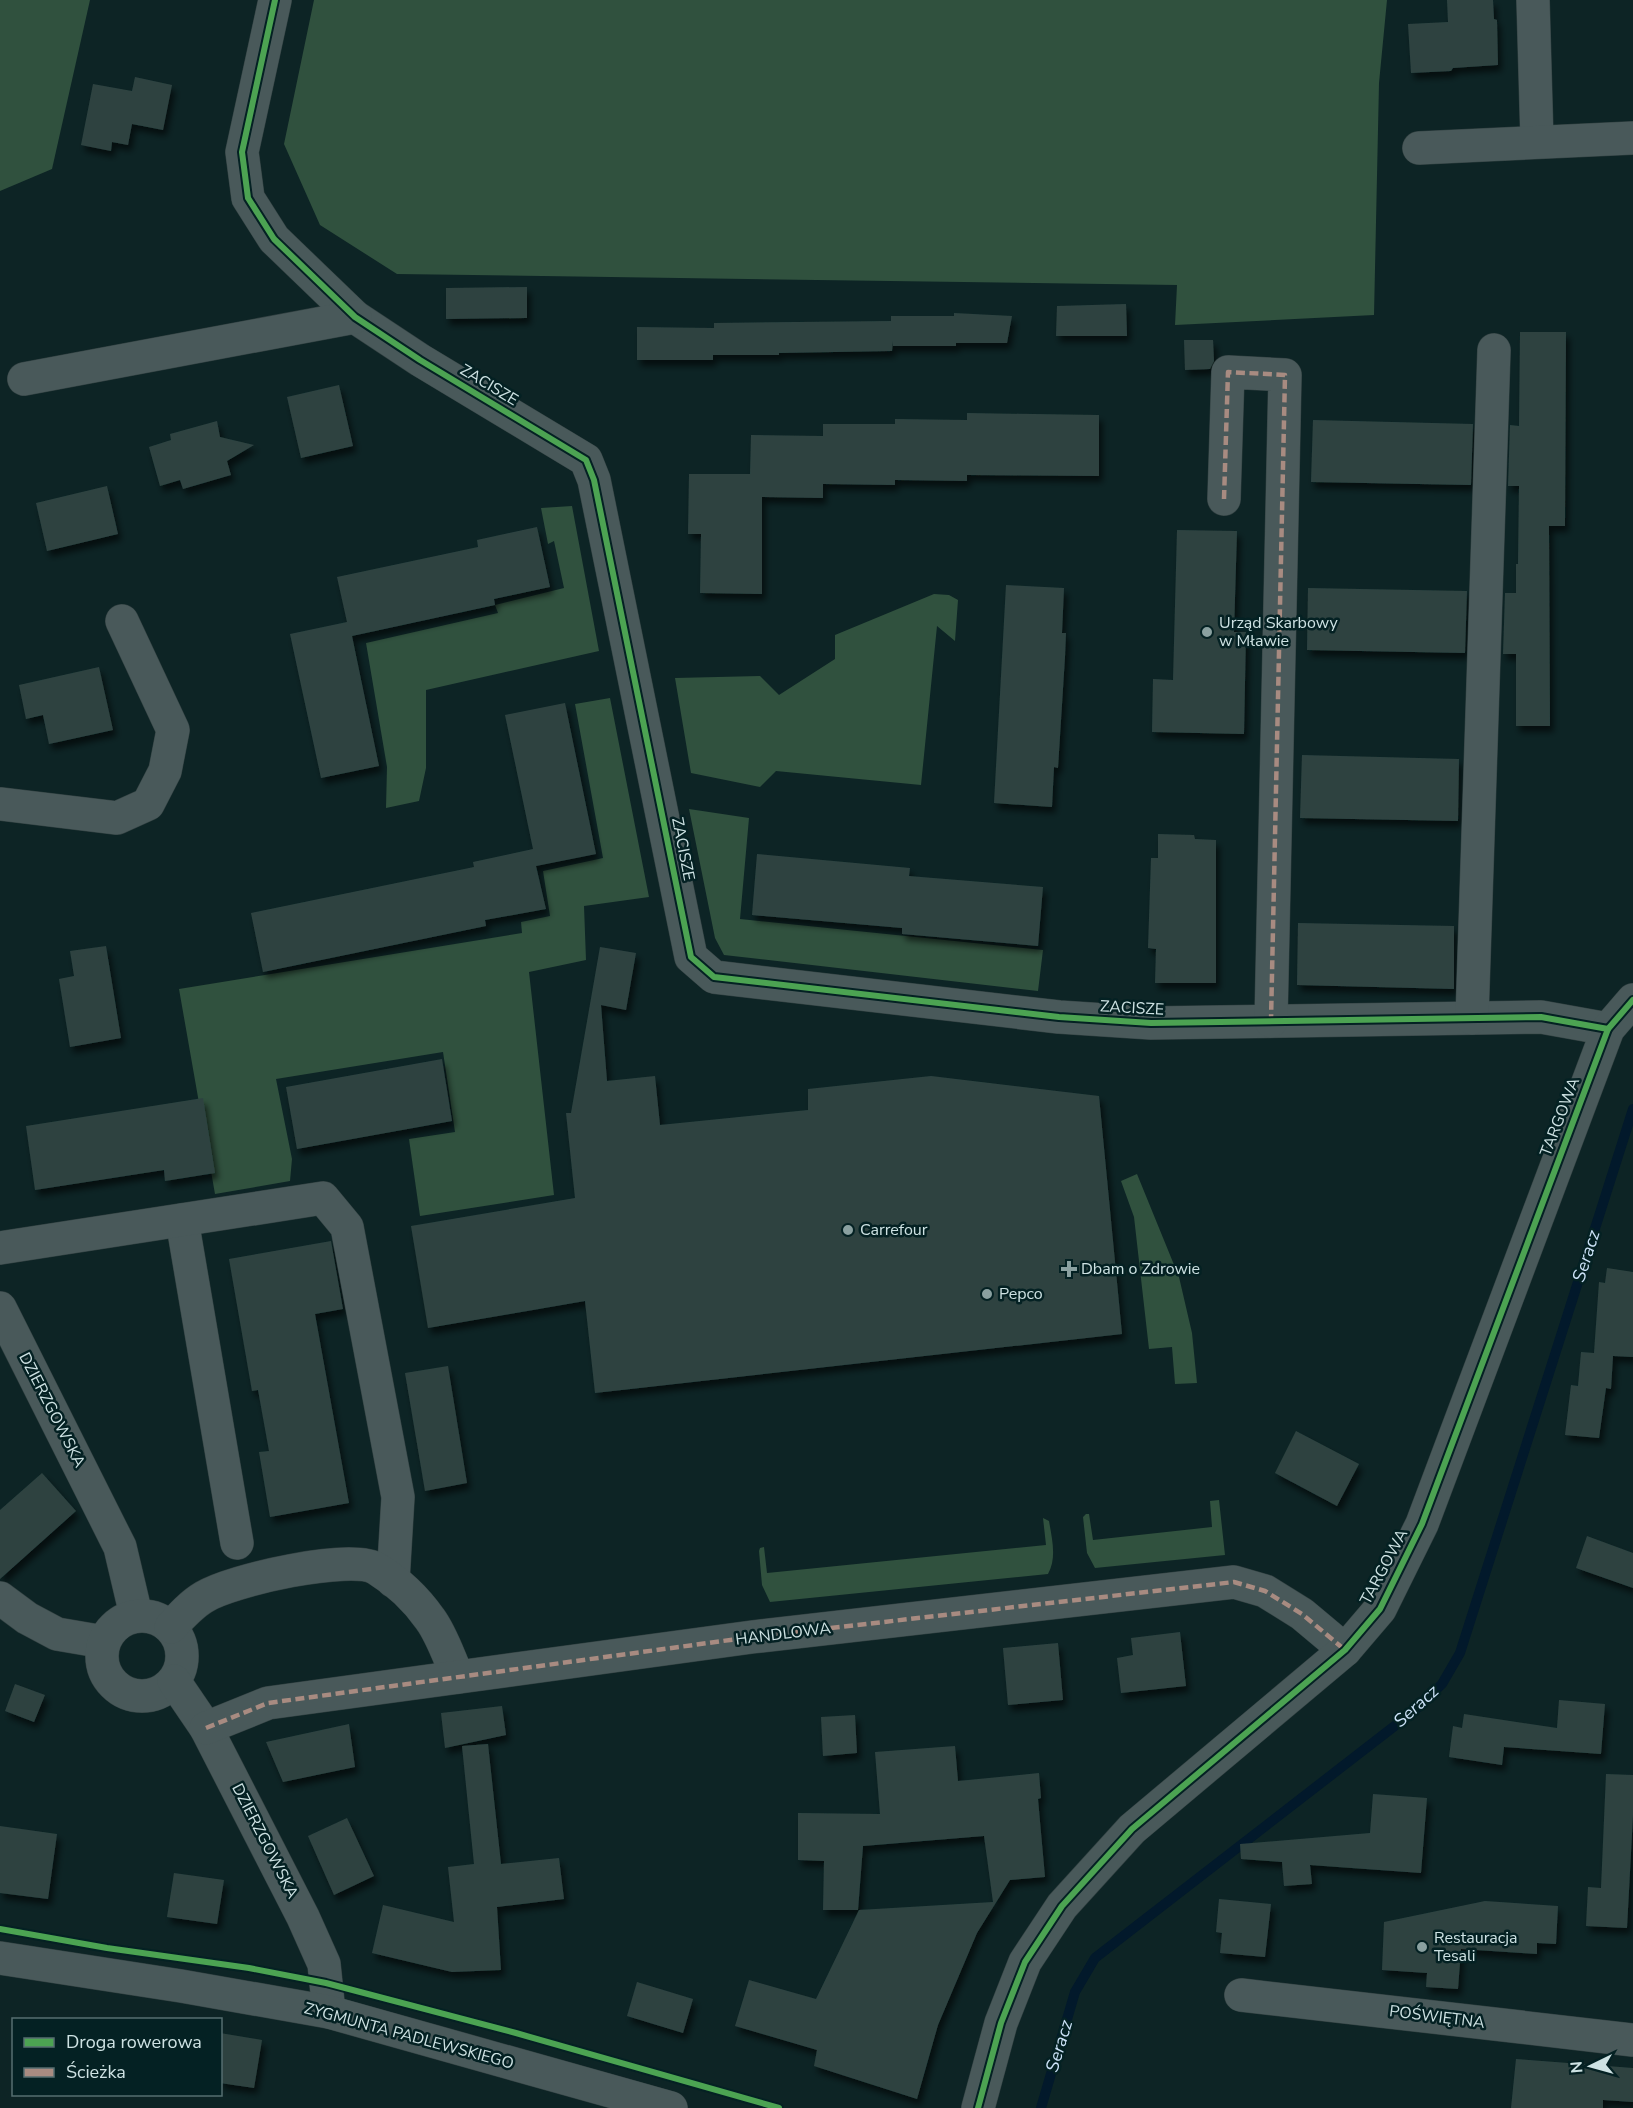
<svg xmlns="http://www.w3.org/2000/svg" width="1633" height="2108" font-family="'Nunito Sans',sans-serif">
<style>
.green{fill:#30513e}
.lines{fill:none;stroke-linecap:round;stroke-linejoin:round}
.stream{stroke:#02192b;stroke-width:10}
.building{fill:#2d4341;filter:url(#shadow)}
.minor-casing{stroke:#314041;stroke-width:34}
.minor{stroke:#49595a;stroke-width:33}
.quiet{stroke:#a88b81;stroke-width:4.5;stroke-dasharray:9 4.5;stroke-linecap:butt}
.cycleway-casing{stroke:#042123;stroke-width:10}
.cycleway{stroke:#4ca352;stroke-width:6}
.poi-dot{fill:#8aa0a0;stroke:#042123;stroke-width:2}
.labels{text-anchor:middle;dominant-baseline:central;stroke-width:5;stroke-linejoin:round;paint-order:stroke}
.street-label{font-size:16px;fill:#cee2e3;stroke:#042123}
.poi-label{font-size:16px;fill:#cee2e3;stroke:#042123;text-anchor:start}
.water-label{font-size:18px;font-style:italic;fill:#cde3f8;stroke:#042123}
</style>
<defs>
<filter id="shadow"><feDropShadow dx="3.5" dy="6" stdDeviation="3" flood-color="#0009"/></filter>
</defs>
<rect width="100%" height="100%" fill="#0d2425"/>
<g class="green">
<path d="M 0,0 L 90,0 L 52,169 L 0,191 Z"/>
<path d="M 314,0 L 1387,0 L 1379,83 L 1374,315 L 1175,325 L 1177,285 L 397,274 L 320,225 L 284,144 Z"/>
<path d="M 572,506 L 599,651 L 426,690 L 426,768 L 419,801 L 386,808 L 387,767 L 366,643 L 498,613 L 495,605 L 564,588 L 554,541 L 548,544 L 541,508 Z"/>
<path d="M 934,594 L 949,595 L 958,600 L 955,641 L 937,626 L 921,785 L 776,771 L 760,787 L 691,773 L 675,678 L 760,676 L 779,695 L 835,659 L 835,635 Z"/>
<path d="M 610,698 L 649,897 L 584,906 L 586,960 L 529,972 L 554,1195 L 420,1216 L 409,1139 L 455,1132 L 443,1052 L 276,1079 L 292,1159 L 290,1181 L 215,1194 L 179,989 L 522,933 L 521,922 L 550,916 L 543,871 L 603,858 L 575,704 Z"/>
<path d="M 689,809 L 749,818 L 740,919 L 1043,950 L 1038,991 L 724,955 L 715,938 Z"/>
<path d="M 1137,1174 L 1179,1277 L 1192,1333 L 1197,1383 L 1175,1384 L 1172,1347 L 1149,1349 L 1134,1217 L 1121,1181 Z"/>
<path d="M 1219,1500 L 1225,1555 L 1095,1568 L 1087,1553 L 1083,1517 L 1086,1514 L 1089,1514 L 1093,1540 L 1212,1527 L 1210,1501 Z"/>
<path d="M 1043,1518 L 1049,1521 C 1052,1539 1057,1558 1048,1574 L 770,1602 L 762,1585 L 759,1551 L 760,1548 L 764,1547 L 767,1573 L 1046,1545 Z"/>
</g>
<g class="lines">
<path class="stream" d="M 1041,2108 L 1075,1992 L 1095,1958 L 1414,1711 L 1442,1684 L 1460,1653 L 1633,1109"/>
</g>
<g class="building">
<path d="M 1447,0 L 1493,0 L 1494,19 L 1497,20 L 1498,65 L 1453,68 L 1451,71 L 1411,73 L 1408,24 L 1448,22 Z"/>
<path d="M 135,77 L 172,85 L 163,130 L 132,124 L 128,145 L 112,142 L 111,151 L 81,145 L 93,84 L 132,91 Z"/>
<path d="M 527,287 L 527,318 L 446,319 L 446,288 Z"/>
<path d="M 1126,304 L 1127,336 L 1056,336 L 1057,306 Z"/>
<path d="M 954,313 L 1012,316 L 1007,343 L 956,343 L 956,346 L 893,346 L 893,341 L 892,351 L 779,353 L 779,355 L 713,355 L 713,360 L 637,360 L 637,327 L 714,328 L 714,323 L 891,321 L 891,316 L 954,316 Z"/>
<path d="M 1520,332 L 1566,332 L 1565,526 L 1549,526 L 1550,726 L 1516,726 L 1516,654 L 1503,654 L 1505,593 L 1516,593 L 1516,564 L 1518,564 L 1519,486 L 1508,486 L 1510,425 L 1519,426 Z"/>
<path d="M 1184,340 L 1213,340 L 1214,361 L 1210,369 L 1185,370 Z"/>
<path d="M 339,385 L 353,446 L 301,458 L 287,397 Z"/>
<path d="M 967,413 L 1099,415 L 1099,476 L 967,475 L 967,481 L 895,480 L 895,485 L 823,484 L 823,498 L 762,497 L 762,594 L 700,593 L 701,534 L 688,534 L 689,474 L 750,474 L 751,435 L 823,436 L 823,424 L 895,424 L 895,419 L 967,420 Z"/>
<path d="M 1313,420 L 1473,424 L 1471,485 L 1311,482 Z"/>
<path d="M 217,421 L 220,437 L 254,445 L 227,461 L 231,475 L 183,489 L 180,480 L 160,486 L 149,447 L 171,440 L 170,434 Z"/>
<path d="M 107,486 L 118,534 L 47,551 L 36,503 Z"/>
<path d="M 537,527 L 550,587 L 494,599 L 495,605 L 352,636 L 379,766 L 321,778 L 290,634 L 347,622 L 337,577 L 478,547 L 477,540 Z"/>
<path d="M 1177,530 L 1237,531 L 1234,632 L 1246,632 L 1244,734 L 1152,732 L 1153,679 L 1173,680 Z"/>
<path d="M 1006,585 L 1064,588 L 1062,633 L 1066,633 L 1065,657 L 1058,768 L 1054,767 L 1052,807 L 994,803 Z"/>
<path d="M 1308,588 L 1467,591 L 1465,653 L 1307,650 Z"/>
<path d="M 99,667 L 113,730 L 49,744 L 43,715 L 26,719 L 19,685 Z"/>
<path d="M 565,703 L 596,854 L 536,866 L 546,909 L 485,920 L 486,926 L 263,972 L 251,913 L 474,867 L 473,862 L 533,849 L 505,715 Z"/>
<path d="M 1302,755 L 1459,759 L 1458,821 L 1300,818 Z"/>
<path d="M 1158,834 L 1194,835 L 1195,839 L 1216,840 L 1216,983 L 1155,983 L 1156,949 L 1148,948 L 1151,858 L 1158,858 Z"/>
<path d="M 757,854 L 910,868 L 909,876 L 1043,887 L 1038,946 L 902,934 L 902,928 L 752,915 Z"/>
<path d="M 1298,923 L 1454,926 L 1454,989 L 1297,985 Z"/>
<path d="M 106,946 L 121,1038 L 70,1047 L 59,979 L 74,976 L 70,951 Z"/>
<path d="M 600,947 L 636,953 L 626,1010 L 601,1005 L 607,1081 L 655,1076 L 660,1125 L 808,1110 L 808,1089 L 931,1076 L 1099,1096 L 1122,1334 L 595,1393 L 585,1301 L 428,1328 L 411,1226 L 575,1198 L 566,1113 L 571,1113 Z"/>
<path d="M 442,1059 L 452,1121 L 297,1149 L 286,1087 Z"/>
<path d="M 203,1098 L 215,1173 L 165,1181 L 164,1170 L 35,1190 L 26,1126 Z"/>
<path d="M 331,1241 L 343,1309 L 315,1314 L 349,1503 L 270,1517 L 259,1452 L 269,1451 L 258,1390 L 252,1391 L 229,1259 Z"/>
<path d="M 1607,1268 L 1633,1272 L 1633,1357 L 1613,1356 L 1611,1389 L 1606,1388 L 1599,1438 L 1565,1435 L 1571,1385 L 1578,1386 L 1581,1352 L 1594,1353 L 1599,1282 L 1605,1283 Z"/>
<path d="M 448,1366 L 467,1483 L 425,1491 L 405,1373 Z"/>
<path d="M 1296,1431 L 1359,1464 L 1337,1506 L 1275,1473 Z"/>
<path d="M 42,1473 L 76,1511 L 0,1579 L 0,1510 Z"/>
<path d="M 1587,1536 L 1633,1553 L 1633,1588 L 1576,1568 Z"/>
<path d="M 1180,1632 L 1186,1686 L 1121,1693 L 1117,1658 L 1133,1655 L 1131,1638 Z"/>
<path d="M 1058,1643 L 1063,1700 L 1008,1705 L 1003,1648 Z"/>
<path d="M 15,1684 L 45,1695 L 34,1722 L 5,1711 Z"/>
<path d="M 1559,1700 L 1605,1704 L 1601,1754 L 1504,1747 L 1502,1765 L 1449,1757 L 1453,1726 L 1462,1728 L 1464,1714 L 1557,1728 Z"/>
<path d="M 502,1706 L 506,1735 L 445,1748 L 441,1713 Z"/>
<path d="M 855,1715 L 857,1753 L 823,1756 L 821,1717 Z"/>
<path d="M 349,1724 L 355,1767 L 283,1782 L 266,1742 Z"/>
<path d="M 488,1744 L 501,1864 L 559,1858 L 564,1899 L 497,1907 L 501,1970 L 452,1972 L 372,1953 L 383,1905 L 454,1922 L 448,1867 L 474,1864 L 462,1746 Z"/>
<path d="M 955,1746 L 958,1781 L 1039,1773 L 1041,1798 L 1038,1799 L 1045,1877 L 1010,1880 L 977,1933 L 938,2025 L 917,2099 L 814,2066 L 817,2050 L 735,2026 L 749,1980 L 816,1999 L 859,1910 L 993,1902 L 984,1836 L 863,1846 L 858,1910 L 823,1910 L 824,1861 L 798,1860 L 798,1813 L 880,1814 L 875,1752 Z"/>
<path d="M 1606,1774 L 1633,1775 L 1633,1815 L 1627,1928 L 1586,1926 L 1588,1887 L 1601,1888 Z"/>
<path d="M 1373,1794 L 1427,1798 L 1421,1873 L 1310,1865 L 1312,1884 L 1284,1886 L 1282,1862 L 1241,1859 L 1240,1844 L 1370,1833 Z"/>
<path d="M 347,1818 L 374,1876 L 334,1895 L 308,1836 Z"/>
<path d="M 0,1826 L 57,1834 L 48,1899 L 0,1893 Z"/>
<path d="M 174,1873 L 224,1880 L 217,1924 L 167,1917 Z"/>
<path d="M 1219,1899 L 1271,1904 L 1265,1957 L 1220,1953 L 1222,1933 L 1216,1932 Z"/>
<path d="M 1485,1901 L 1558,1906 L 1556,1944 L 1537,1943 L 1537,1954 L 1461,1949 L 1458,1989 L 1426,1987 L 1427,1973 L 1382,1970 L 1384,1922 Z"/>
<path d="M 637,1982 L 693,1999 L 683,2033 L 627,2016 Z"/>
<path d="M 220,2033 L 262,2040 L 254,2088 L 220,2083 Z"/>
<path d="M 1516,2059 L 1633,2068 L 1633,2102 L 1603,2100 L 1603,2108 L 1511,2108 Z"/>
</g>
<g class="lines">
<g class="minor-casing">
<g id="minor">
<path d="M 275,0 L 242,152 L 248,198 L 274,239 L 355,317 L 420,360 L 586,460 L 594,480 L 691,957 L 714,977 L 1059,1017 L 1151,1023 L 1541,1017 L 1608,1029"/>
<path d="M 1533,0 L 1537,141"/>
<path d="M 1419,148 L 1633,138"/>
<path d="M 24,379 L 355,317"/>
<path d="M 1224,499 L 1228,372 L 1285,375 L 1271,1021"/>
<path d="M 0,804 L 117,818 L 148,804 L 165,771 L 173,730 L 122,621"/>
<path d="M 1472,1018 L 1494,350"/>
<path d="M 182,1220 L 237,1543"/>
<path d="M 0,1248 L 323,1198 L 347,1227 L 398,1497 L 393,1581"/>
<path d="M 0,1308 L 120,1547 L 136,1615"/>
<path d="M 0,1598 L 27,1618 L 57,1634 L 104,1642"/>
<circle cx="142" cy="1656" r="40"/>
<path d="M 171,1627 C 181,1616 192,1604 204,1597 C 231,1580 352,1553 377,1569 C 398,1582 416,1599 430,1619 C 442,1635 449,1658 458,1677"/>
<path d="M 174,1681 L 206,1728 L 303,1917 L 324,1964 L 329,2012"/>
<path d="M 206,1728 L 268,1703 L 752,1637 L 1234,1582 L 1265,1591 L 1302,1614 L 1345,1650"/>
<path d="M 0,1958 L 181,1986 L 329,2012 L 671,2108"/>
<path d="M 1241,1995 L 1633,2040"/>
<path d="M 978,2108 L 1001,2023 L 1025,1962 L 1062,1906 L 1132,1829 L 1345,1650 L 1380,1609 L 1422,1524 L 1608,1029 L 1633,1000"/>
</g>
</g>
<use href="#minor" class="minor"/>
<g class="quiet">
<path d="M 1224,499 L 1228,372 L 1285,375 L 1271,1021"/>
<path d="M 206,1728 L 268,1703 L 752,1637 L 1234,1582 L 1265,1591 L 1302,1614 L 1345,1650"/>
</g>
<g class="cycleway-casing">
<g id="cycleway">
<path d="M 275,0 L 242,152 L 248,198 L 274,239 L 355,317 L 420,360 L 586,460 L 594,480 L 691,957 L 714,977 L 1059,1017 L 1151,1023 L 1541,1017 L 1608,1029"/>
<path d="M 0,1929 L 107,1948 L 249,1968 L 326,1983 L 516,2033 L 779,2108"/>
<path d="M 978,2108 L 1001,2023 L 1025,1962 L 1062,1906 L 1132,1829 L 1345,1650 L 1380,1609 L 1422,1524 L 1608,1029 L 1633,1000"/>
</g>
</g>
<use href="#cycleway" class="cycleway"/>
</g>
<g class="poi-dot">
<circle cx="1207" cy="632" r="6"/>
<circle cx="848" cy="1230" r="6"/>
<path d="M1066 1260h6v6h6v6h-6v6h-6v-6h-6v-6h6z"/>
<circle cx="987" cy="1294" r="6"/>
<circle cx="1422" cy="1947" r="6"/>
</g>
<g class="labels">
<g class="street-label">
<text transform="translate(489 385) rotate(31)">ZACISZE</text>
<text transform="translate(683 849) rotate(79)">ZACISZE</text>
<text transform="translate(1132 1008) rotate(3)">ZACISZE</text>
<text transform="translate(1560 1117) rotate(-69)">TARGOWA</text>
<text transform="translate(52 1410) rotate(63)">DZIERZGOWSKA</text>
<text transform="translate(1384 1567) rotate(-62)">TARGOWA</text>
<text transform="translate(783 1634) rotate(-7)">HANDLOWA</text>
<text transform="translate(265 1841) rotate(63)">DZIERZGOWSKA</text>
<text transform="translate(1437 2017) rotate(7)">POŚWIĘTNA</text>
<text transform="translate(409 2036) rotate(15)">ZYGMUNTA PADLEWSKIEGO</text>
</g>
<g class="poi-label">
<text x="1219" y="623">Urząd Skarbowy<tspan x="1219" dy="18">w Mławie</tspan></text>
<text x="860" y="1230">Carrefour</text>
<text x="1081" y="1269">Dbam o Zdrowie</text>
<text x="999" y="1294">Pepco</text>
<text x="1434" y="1938">Restauracja<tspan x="1434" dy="18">Tesali</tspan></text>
</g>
<g class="water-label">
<text transform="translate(1586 1256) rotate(-72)">Seracz</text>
<text transform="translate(1416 1706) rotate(-42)">Seracz</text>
<text transform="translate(1059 2046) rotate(-73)">Seracz</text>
</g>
</g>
<rect x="12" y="2018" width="210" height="78" fill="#042123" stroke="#556e70" stroke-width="1.5"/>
<rect x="24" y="2038" width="30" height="9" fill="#4ca352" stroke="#556e70" stroke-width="1.5"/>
<text x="66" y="2048" font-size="18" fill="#cee2e3">Droga rowerowa</text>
<rect x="24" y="2068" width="30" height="9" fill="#a88b81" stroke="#556e70" stroke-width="1.5"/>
<text x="66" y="2078" font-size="18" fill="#cee2e3">Ścieżka</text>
<g transform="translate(1591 2066) rotate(265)" stroke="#042123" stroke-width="4.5" paint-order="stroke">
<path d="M0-4.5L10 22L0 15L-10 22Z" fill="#cee2e3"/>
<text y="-9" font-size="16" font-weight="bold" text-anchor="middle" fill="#cee2e3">N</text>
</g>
</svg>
